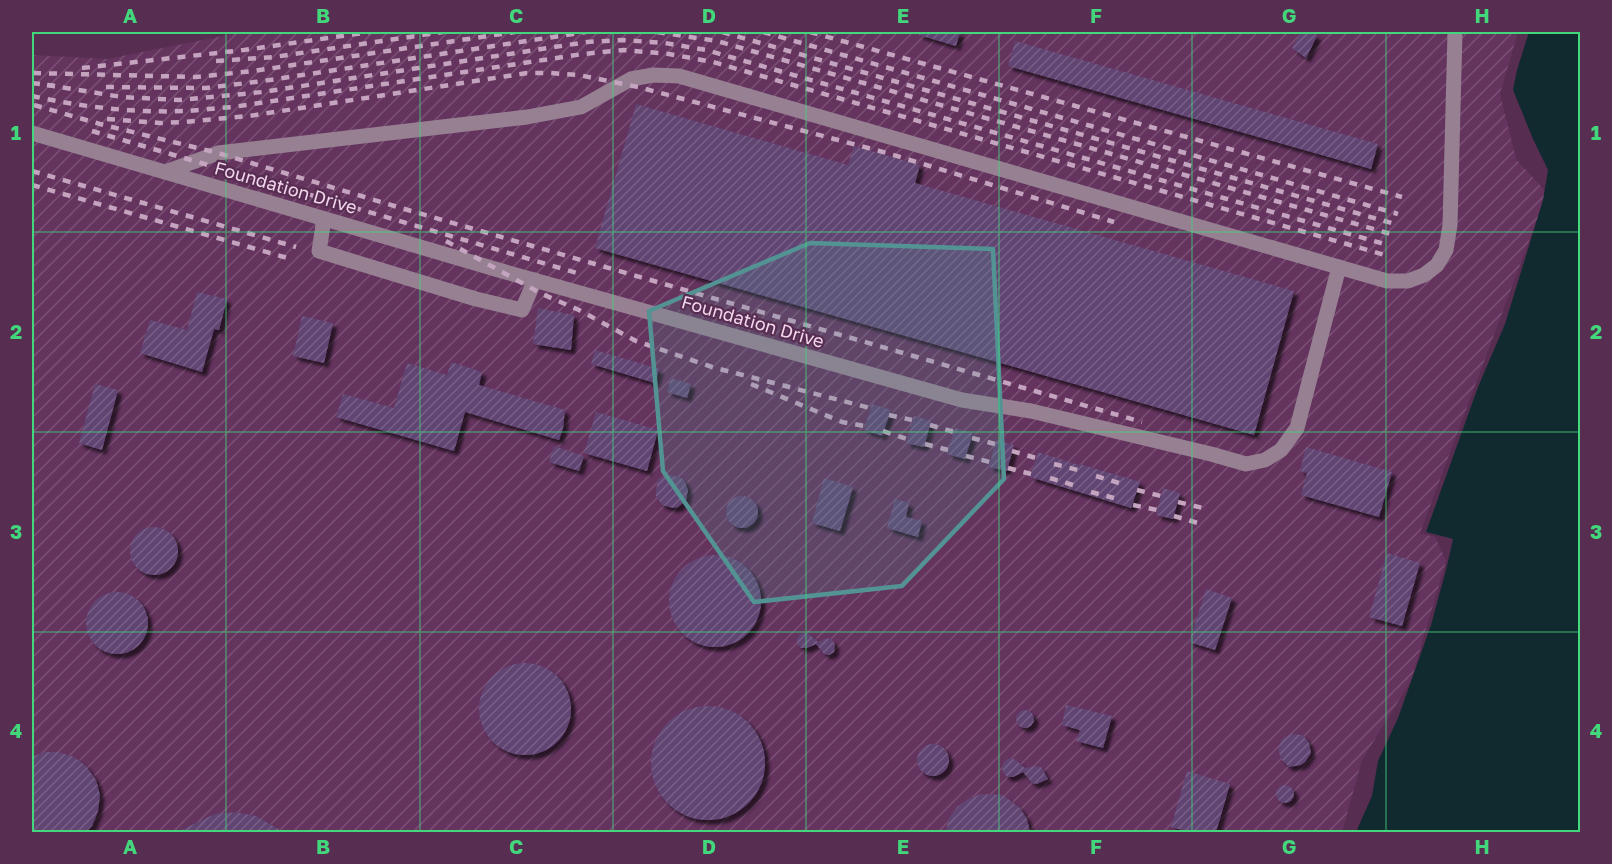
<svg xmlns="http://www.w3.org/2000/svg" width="1612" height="864" font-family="'Golos Text',sans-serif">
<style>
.industrial{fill:url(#industrial-furrows)}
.water{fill:#112a2f}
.building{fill:url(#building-hatch);filter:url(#shadow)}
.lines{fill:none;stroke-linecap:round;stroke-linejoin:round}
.minor{stroke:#968092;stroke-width:15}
.rail{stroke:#c4a4bf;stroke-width:4.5;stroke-dasharray:8 8;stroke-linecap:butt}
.marked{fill:#539394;fill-opacity:0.2;stroke:#539394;stroke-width:4.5;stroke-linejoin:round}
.grid{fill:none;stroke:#43d77b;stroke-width:1.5;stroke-opacity:0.55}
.labels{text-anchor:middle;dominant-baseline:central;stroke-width:4.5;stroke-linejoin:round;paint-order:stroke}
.street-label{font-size:18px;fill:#f1d6ec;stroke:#582d52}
.neatline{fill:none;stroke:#43d77b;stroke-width:2}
.grid-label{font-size:20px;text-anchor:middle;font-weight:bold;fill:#43d77b}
</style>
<defs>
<pattern id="industrial-furrows" width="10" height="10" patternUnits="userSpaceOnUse" patternTransform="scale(1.5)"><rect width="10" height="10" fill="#64335e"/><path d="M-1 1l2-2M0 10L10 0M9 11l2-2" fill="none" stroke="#7b5075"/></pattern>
<pattern id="building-hatch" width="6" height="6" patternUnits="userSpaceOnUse" patternTransform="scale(1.5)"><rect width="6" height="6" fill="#614473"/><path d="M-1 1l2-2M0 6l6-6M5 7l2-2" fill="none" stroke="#785e87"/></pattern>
<filter id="shadow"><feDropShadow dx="4.5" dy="4.5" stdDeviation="1.5" flood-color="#0009"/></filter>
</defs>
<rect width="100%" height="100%" fill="#582d52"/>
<path class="industrial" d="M 243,32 L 1518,32 L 1500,94 L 1516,159 L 1547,193 L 1420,533 L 1435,537 L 1446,561 L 1411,681 L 1362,760 L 1342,832 L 32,832 L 32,55 L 107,59 Z"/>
<path class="water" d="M 1529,32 L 1580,32 L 1580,832 L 1356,832 L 1372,796 L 1378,761 L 1398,718 L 1431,625 L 1447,566 L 1453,539 L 1426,532 L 1478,387 L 1505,324 L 1543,200 L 1548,170 L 1533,139 L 1513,90 L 1517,70 Z"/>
<g class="building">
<path d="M 919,32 L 960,32 L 956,46 L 919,35 Z"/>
<path d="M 1301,32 L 1309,32 L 1317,36 L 1306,58 L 1292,48 Z"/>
<path d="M 1015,41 L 1378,144 L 1371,169 L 1008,66 Z"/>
<path d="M 636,104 L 848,165 L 854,146 L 920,165 L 915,183 L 1294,291 L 1254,435 L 595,248 Z"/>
<path d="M 197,292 L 227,299 L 219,330 L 214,329 L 202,372 L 140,353 L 150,320 L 187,330 Z"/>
<path d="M 538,308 L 574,315 L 571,350 L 533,344 Z"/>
<path d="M 302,316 L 333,323 L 324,363 L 293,356 Z"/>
<path d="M 595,350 L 659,369 L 655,383 L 591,364 Z"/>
<path d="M 451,362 L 482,372 L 479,385 L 565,410 L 563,428 L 559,440 L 465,412 L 454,451 L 336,417 L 343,394 L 394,408 L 407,363 L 447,375 Z"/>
<path d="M 671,378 L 691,384 L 687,398 L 667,392 Z"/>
<path d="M 95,384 L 118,390 L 102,450 L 79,443 Z"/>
<path d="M 872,404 L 891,410 L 882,436 L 864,430 Z"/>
<path d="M 596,412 L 658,430 L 647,471 L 584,453 Z"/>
<path d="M 914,416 L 931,421 L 924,447 L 906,443 Z"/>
<path d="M 955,428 L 973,433 L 965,459 L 947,454 Z"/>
<path d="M 996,440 L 1014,445 L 1007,471 L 989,467 Z"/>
<path d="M 554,446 L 584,456 L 579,471 L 549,462 Z"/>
<path d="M 1306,447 L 1392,472 L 1379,517 L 1301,495 L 1307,473 L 1300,471 Z"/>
<path d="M 1038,452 L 1079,465 L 1080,464 L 1140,482 L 1131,508 L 1030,477 Z"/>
<path d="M 669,475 L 679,477 L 684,480 L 688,490 L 686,500 L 678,507 L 673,508 L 662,505 L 656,496 L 656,491 L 658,479 Z"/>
<path d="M 824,478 L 853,487 L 840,531 L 812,523 Z"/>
<path d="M 1163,488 L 1180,493 L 1173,519 L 1156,515 Z"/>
<circle cx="742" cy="512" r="16"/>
<path d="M 895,499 L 909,503 L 906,517 L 922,521 L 918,537 L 887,528 Z"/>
<circle cx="154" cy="551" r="24"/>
<path d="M 1387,553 L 1420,563 L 1402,626 L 1369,617 Z"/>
<circle cx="715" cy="601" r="46"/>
<path d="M 1206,589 L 1232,598 L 1215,650 L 1189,642 Z"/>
<circle cx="117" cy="623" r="31"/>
<path d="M 805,632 L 809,634 L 818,642 L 827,638 L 832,640 L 835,644 L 834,652 L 829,655 L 824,654 L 816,644 L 807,648 L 801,648 L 797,644 L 797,639 L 800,634 Z"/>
<circle cx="525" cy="709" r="46"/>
<path d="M 1066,705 L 1112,716 L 1103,748 L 1076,741 L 1080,730 L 1062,725 Z"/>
<circle cx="708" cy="763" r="57"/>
<circle cx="1025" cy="719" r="9"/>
<path d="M 1292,734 L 1302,735 L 1306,739 L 1309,743 L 1311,753 L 1305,762 L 1301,765 L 1289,767 L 1281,759 L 1278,749 L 1282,739 Z"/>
<circle cx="933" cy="760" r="16"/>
<path d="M 44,752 L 59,752 L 74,757 L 86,766 L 96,780 L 100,795 L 98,811 L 92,826 L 86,832 L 32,832 L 32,757 Z"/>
<path d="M 1010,758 L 1016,760 L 1025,768 L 1035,766 L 1041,767 L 1048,779 L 1037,784 L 1032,783 L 1023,772 L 1013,777 L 1007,777 L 1003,772 L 1002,766 L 1005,761 Z"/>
<path d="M 1187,771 L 1230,784 L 1216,832 L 1190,832 L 1171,827 Z"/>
<circle cx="1285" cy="794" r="9"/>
<path d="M 981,794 L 1003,795 L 1020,808 L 1027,819 L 1030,832 L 946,832 L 949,818 L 957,807 L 968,799 Z"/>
<path d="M 236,812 L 256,816 L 284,832 L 177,832 L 215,814 Z"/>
</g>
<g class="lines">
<g class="minor">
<path d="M 32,133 L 502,271 L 962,400 L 1031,411 L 1211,454 L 1246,464 L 1265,460 L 1281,450 L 1297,428 L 1339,267"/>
<path d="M 165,172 L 218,153 L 527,117 L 581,107 L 631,79 L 653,75 L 679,76 L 1387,281 L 1408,281 L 1424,275 L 1437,265 L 1446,250 L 1450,225 L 1455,32"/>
<path d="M 324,219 L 319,251 L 476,299 L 522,310 L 535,280"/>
</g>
<g class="rail">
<path d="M 657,32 L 717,41 L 1391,234"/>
<path d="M 722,32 L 1395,224"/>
<path d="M 763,32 L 1398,214"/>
<path d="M 810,32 L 1402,197"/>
<path d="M 216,61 L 274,57 L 443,32"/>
<path d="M 82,68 L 244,50 L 370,32"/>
<path d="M 33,73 L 196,77 L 253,71 L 515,32"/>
<path d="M 32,83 L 55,86"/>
<path d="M 47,85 L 122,97 L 179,100 L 263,92 L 587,42 L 622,40 L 665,43 L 706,50 L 1388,245"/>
<path d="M 106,87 L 206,88 L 263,81 L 586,32"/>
<path d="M 32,96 C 82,107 134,113 186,111 C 201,110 217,108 233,107 L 583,54 L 624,50 L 669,54 L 713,62 L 1385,255"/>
<path d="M 34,105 L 100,124 L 218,153 L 401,208 L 1142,422"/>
<path d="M 107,119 L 160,123 L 185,122 L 249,116 L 527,73 L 550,73 L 579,75 L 638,87 L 887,153 L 1114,222"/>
<path d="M 92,131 L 577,273"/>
<path d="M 32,171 L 296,247"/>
<path d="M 32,185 L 291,259"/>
<path d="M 446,241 L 542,294 L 579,310 L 636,341 L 712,367 L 870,408"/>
<path d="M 751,384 L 842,422 L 865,426"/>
<path d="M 889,415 L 912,420"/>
<path d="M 930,425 L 954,432"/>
<path d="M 883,431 L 907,439"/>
<path d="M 972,438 L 995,444"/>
<path d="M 925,444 L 948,450"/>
<path d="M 1012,451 L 1036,458"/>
<path d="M 966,456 L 990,462"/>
<path d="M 1054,464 L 1078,470"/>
<path d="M 1008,468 L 1031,474"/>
<path d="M 1096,476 L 1119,483"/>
<path d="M 1050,478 L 1073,485"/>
<path d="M 1137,490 L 1161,496"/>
<path d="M 1091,492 L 1114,498"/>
<path d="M 1178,502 L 1203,508"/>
<path d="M 1133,505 L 1157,510"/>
<path d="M 1174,516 L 1198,523"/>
</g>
</g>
<path class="marked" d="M 810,243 L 993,249 L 1004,479 L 902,586 L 754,602 L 663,471 L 649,311 Z"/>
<path class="grid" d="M 226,32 L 226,832M 420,32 L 420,832M 613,32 L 613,832M 806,32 L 806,832M 999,32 L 999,832M 1192,32 L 1192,832M 1386,32 L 1386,832M 32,232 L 1580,232M 32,432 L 1580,432M 32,632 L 1580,632"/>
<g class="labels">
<g class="street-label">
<text transform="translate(286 187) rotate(16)">Foundation Drive</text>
<text transform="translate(753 321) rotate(16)">Foundation Drive</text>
</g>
</g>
<rect width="1612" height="864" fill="none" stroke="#582d52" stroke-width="66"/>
<rect x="33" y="33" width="1546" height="798" class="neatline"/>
<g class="grid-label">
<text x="130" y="23">A</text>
<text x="323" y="23">B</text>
<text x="516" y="23">C</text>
<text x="709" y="23">D</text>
<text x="903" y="23">E</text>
<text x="1096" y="23">F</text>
<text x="1289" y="23">G</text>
<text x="1482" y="23">H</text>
<text x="16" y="140">1</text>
<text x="1596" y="140">1</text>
<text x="16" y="339">2</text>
<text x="1596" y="339">2</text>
<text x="16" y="539">3</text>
<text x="1596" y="539">3</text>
<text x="16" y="738">4</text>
<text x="1596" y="738">4</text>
<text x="130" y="854">A</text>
<text x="323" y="854">B</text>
<text x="516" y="854">C</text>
<text x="709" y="854">D</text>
<text x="903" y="854">E</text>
<text x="1096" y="854">F</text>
<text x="1289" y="854">G</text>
<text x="1482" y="854">H</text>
</g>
</svg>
